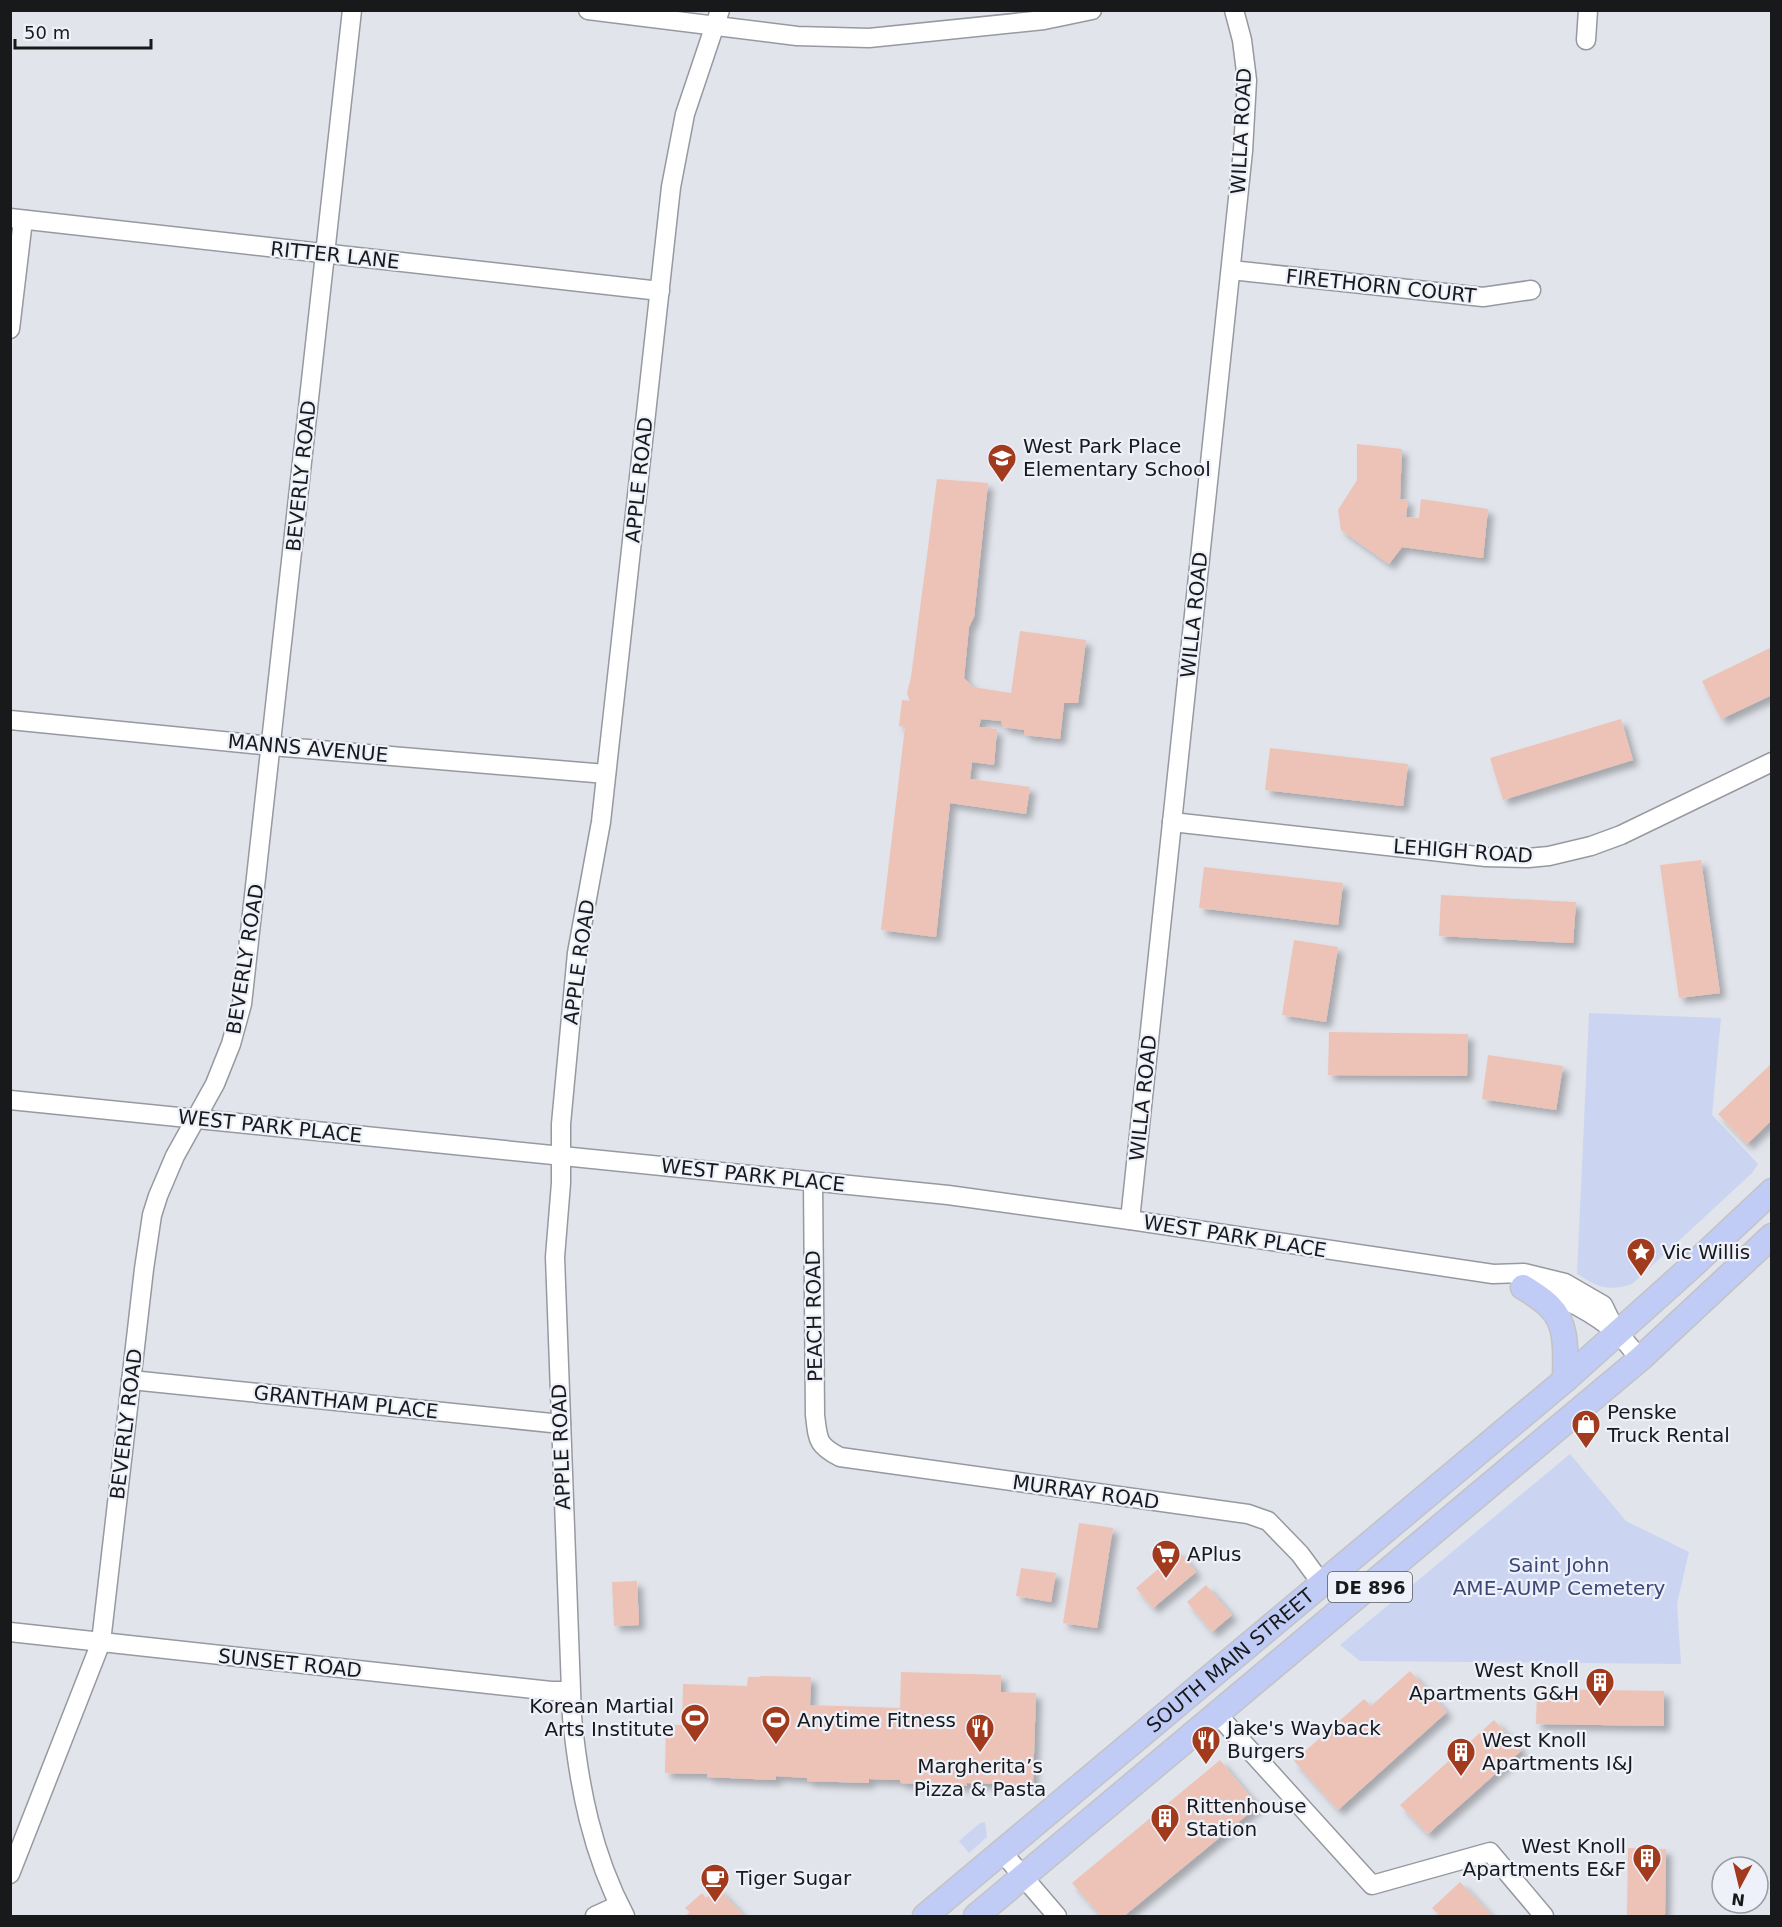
<svg xmlns="http://www.w3.org/2000/svg" width="1782" height="1927" font-family="'DejaVu Sans',sans-serif">
<style>
.green{fill:#cbd5f1}
.building{fill:#edc3b7;filter:url(#shadow)}
.lines{fill:none;stroke-linecap:round;stroke-linejoin:round}
.minor-casing{stroke:#9699a0;stroke-width:21}
.major-casing{stroke:#c3c3c4;stroke-width:27}
.minor{stroke:#fff;stroke-width:18}
.major{stroke:#c0ccf5;stroke-width:24}
.labels{text-anchor:middle;dominant-baseline:central;stroke-width:4.5;stroke-linejoin:round;paint-order:stroke}
.shield{fill:#eef1f9;stroke:#585a5e;stroke-width:1.5}
.shield-label{font-size:18px;font-weight:bold;fill:#18191b}
.street-label{font-size:20px;fill:#18191b;stroke:#eef1f9}
.poi-label{font-size:20px;fill:#18191b;stroke:#eef1f9;text-anchor:start}
.park-label{font-size:20px;fill:#3b4878;stroke:#eef1f9}
</style>
<defs>
<filter id="shadow"><feDropShadow dx="5.5" dy="5.5" stdDeviation="3" flood-color="#0004"/></filter>
</defs>
<rect width="100%" height="100%" fill="#e1e4eb"/>
<g class="green">
<path d="M 1589,1013 L 1721,1018 L 1712,1115 L 1758,1164 L 1752,1173 L 1632,1284 C 1607,1292 1598,1287 1577,1274 Z"/>
<path d="M 1570,1454 L 1626,1521 L 1689,1552 L 1677,1604 L 1681,1664 L 1360,1661 L 1340,1645 Z"/>
<path d="M 985,1822 L 987,1837 L 969,1853 L 959,1841 L 980,1823 Z"/>
</g>
<g class="building">
<path d="M 1357,444 L 1402,449 L 1400,499 L 1408,500 L 1406,517 L 1419,518 L 1421,499 L 1488,509 L 1483,558 L 1402,547 L 1389,564 L 1341,530 L 1338,510 L 1357,480 Z"/>
<path d="M 937,479 L 988,483 L 974,617 L 969,627 L 964,678 L 973,687 L 1011,693 L 1020,631 L 1086,640 L 1078,703 L 1064,703 L 1060,739 L 1024,735 L 1024,730 L 1003,727 L 1001,721 L 981,719 L 979,727 L 997,729 L 994,765 L 972,762 L 970,779 L 1030,787 L 1026,814 L 950,803 L 936,937 L 881,930 L 905,727 L 899,726 L 902,700 L 910,701 L 907,693 L 911,677 Z"/>
<path d="M 1772,647 L 1772,695 L 1721,719 L 1702,681 Z"/>
<path d="M 1621,719 L 1633,760 L 1503,800 L 1490,758 Z"/>
<path d="M 1270,748 L 1408,764 L 1403,806 L 1265,790 Z"/>
<path d="M 1701,860 L 1720,993 L 1679,998 L 1660,865 Z"/>
<path d="M 1204,867 L 1343,883 L 1338,925 L 1199,908 Z"/>
<path d="M 1441,895 L 1576,902 L 1573,943 L 1439,936 Z"/>
<path d="M 1294,940 L 1338,947 L 1326,1022 L 1282,1015 Z"/>
<path d="M 1329,1032 L 1468,1034 L 1467,1076 L 1328,1075 Z"/>
<path d="M 1488,1055 L 1563,1066 L 1556,1110 L 1482,1099 Z"/>
<path d="M 1772,1063 L 1772,1120 L 1747,1144 L 1718,1114 Z"/>
<path d="M 1079,1523 L 1113,1528 L 1097,1628 L 1063,1623 Z"/>
<path d="M 1179,1551 L 1196,1572 L 1153,1608 L 1136,1588 Z"/>
<path d="M 1021,1568 L 1056,1573 L 1051,1602 L 1016,1596 Z"/>
<path d="M 637,1581 L 639,1625 L 614,1626 L 612,1582 Z"/>
<path d="M 1206,1585 L 1232,1615 L 1212,1632 L 1187,1602 Z"/>
<path d="M 1410,1671 L 1447,1712 L 1338,1810 L 1294,1761 L 1364,1699 L 1371,1706 Z"/>
<path d="M 901,1672 L 1001,1675 L 1001,1692 L 1036,1693 L 1033,1785 L 967,1783 L 967,1786 L 900,1783 L 900,1780 L 869,1779 L 869,1783 L 807,1781 L 807,1778 L 776,1776 L 776,1780 L 707,1777 L 707,1774 L 665,1773 L 666,1725 L 682,1725 L 683,1684 L 747,1686 L 748,1677 L 760,1677 L 760,1676 L 811,1677 L 810,1705 L 900,1708 Z"/>
<path d="M 1537,1689 L 1664,1691 L 1664,1726 L 1536,1724 Z"/>
<path d="M 1494,1720 L 1522,1750 L 1428,1834 L 1400,1805 Z"/>
<path d="M 1220,1760 L 1258,1806 L 1124,1916 L 1101,1916 L 1072,1883 Z"/>
<path d="M 1628,1848 L 1666,1849 L 1665,1916 L 1627,1916 Z"/>
<path d="M 1460,1882 L 1492,1916 L 1440,1916 L 1432,1908 Z"/>
<path d="M 718,1888 L 744,1916 L 685,1916 L 690,1912 L 685,1908 L 702,1893 L 706,1898 Z"/>
</g>
<g class="lines">
<g class="minor-casing">
<g id="minor">
<path d="M 588,10 L 797,36 L 869,38 L 1044,20 L 1092,10"/>
<path d="M 1586,40 L 1588,10"/>
<path d="M 10,218 L 660,291"/>
<path d="M 1231,270 L 1483,297 L 1531,290"/>
<path d="M 10,329 L 23,220"/>
<path d="M 10,720 L 272,746 L 606,774"/>
<path d="M 1172,822 L 1486,857 L 1528,858 L 1549,856 L 1591,846 L 1621,835 L 1772,762"/>
<path d="M 10,1100 L 948,1195 L 1130,1220 L 1493,1274 L 1524,1273 L 1565,1283 L 1603,1305 L 1617,1334"/>
<path d="M 813,1181 L 815,1415 C 818,1440 817,1445 840,1457 L 1248,1514 L 1268,1521 L 1300,1554 L 1322,1584"/>
<path d="M 1130,1220 L 1243,151 L 1247,80 L 1242,40 L 1234,10"/>
<path d="M 1534,1289 C 1561,1295 1597,1315 1618,1334 C 1626,1341 1633,1351 1640,1359"/>
<path d="M 131,1380 L 561,1424"/>
<path d="M 10,1632 L 551,1691 L 570,1691"/>
<path d="M 1217,1714 L 1372,1885 L 1490,1852 L 1544,1916"/>
<path d="M 1002,1852 L 1057,1916"/>
<path d="M 10,1874 L 101,1642 L 144,1269 L 152,1215 L 158,1196 L 175,1156 L 215,1084 L 231,1044 L 242,1004 L 352,10"/>
<path d="M 595,1916 L 619,1905"/>
<path d="M 625,1916 C 592,1854 579,1787 572,1717 L 555,1257 L 561,1183 L 561,1124 L 577,953 L 601,822 L 671,187 L 685,114 L 720,10"/>
</g>
</g>
<g class="major-casing">
<g id="major">
<path d="M 1523,1287 C 1532,1293 1543,1299 1550,1307 C 1569,1325 1565,1356 1565,1380"/>
<path id="s1" d="M 925,1916 L 1565,1380 L 1691,1267 L 1772,1191"/>
<path d="M 976,1916 L 1640,1359 L 1772,1236"/>
</g>
</g>
<use href="#minor" class="minor"/>
<use href="#major" class="major"/>
</g>
<defs>
<g id="school-pin" transform="scale(1.5)"><path d="M0 17L-7.5 6A9.5 9.5 0 1 1 7.5 6Z" fill="#a23a1e" stroke="#eef1f9"/><path d="M0-5L7-2L0 1L-7-2ZM-4 1L0 2.5L4 1V4Q0 6-4 4Z" fill="#fff"/></g>
<g id="sight-pin" transform="scale(1.5)"><path d="M0 17L-7.5 6A9.5 9.5 0 1 1 7.5 6Z" fill="#a23a1e" stroke="#eef1f9"/><path d="M0-6L1.8-2.2L6-1.7L2.9 1.2L3.7 5.4L0 3.3L-3.7 5.4L-2.9 1.2L-6-1.7L-1.8-2.2Z" fill="#fff"/></g>
<g id="shop-pin" transform="scale(1.5)"><path d="M0 17L-7.5 6A9.5 9.5 0 1 1 7.5 6Z" fill="#a23a1e" stroke="#eef1f9"/><path d="M-5-2.5h2.3a2.7 3.5 0 0 1 5.4 0H5L5.5 6h-11ZM-1.5-2.5h3a1.5 2.3 0 0 0-3 0Z" fill="#fff"/></g>
<g id="supermarket-pin" transform="scale(1.5)"><path d="M0 17L-7.5 6A9.5 9.5 0 1 1 7.5 6Z" fill="#a23a1e" stroke="#eef1f9"/><path d="M-6-5.5h2.5l.6 2H6L4.5 2H-2.5L-4.4-4H-6ZM-1.5 3.2a1.3 1.3 0 1 0 .1 0ZM3 3.2a1.3 1.3 0 1 0 .1 0Z" fill="#fff"/></g>
<g id="building-pin" transform="scale(1.5)"><path d="M0 17L-7.5 6A9.5 9.5 0 1 1 7.5 6Z" fill="#a23a1e" stroke="#eef1f9"/><path d="M-4-6H4V6H1V3H-1V6H-4ZM-2.5-4.3h1.7v1.8h-1.7ZM.8-4.3h1.7v1.8H.8ZM-2.5-1h1.7V.8h-1.7ZM.8-1h1.7V.8H.8Z" fill="#fff"/></g>
<g id="stadium-pin" transform="scale(1.5)"><path d="M0 17L-7.5 6A9.5 9.5 0 1 1 7.5 6Z" fill="#a23a1e" stroke="#eef1f9"/><path d="M0-5a6.5 5 0 1 0 0 10a6.5 5 0 1 0 0-10ZM-3.5-1.8h7v3.6h-7Z" fill="#fff"/></g>
<g id="restaurant-pin" transform="scale(1.5)"><path d="M0 17L-7.5 6A9.5 9.5 0 1 1 7.5 6Z" fill="#a23a1e" stroke="#eef1f9"/><path d="M-5-6h1v4h1v-4h1v4h1v-4h1v5L-1.5 .5V6h-2V.5L-5-1ZM5-6V6H3V1.5H1.5Q1.5-4 5-6Z" fill="#fff"/></g>
<g id="cafe-pin" transform="scale(1.5)"><path d="M0 17L-7.5 6A9.5 9.5 0 1 1 7.5 6Z" fill="#a23a1e" stroke="#eef1f9"/><path d="M-5.5-4.5H6V0H3Q3 3.5 0 3.5H-2.5Q-5.5 3.5-5.5 0ZM3-3.2v2h1.7v-2ZM-6 4.5H4V6H-6Z" fill="#fff"/></g>
</defs>
<g fill-rule="evenodd">
<use href="#school-pin" x="1002" y="458"/>
<use href="#sight-pin" x="1641" y="1252"/>
<use href="#shop-pin" x="1586" y="1424"/>
<use href="#supermarket-pin" x="1166" y="1554"/>
<use href="#building-pin" x="1600" y="1682"/>
<use href="#stadium-pin" x="695" y="1718"/>
<use href="#stadium-pin" x="776" y="1720"/>
<use href="#restaurant-pin" x="980" y="1728"/>
<use href="#restaurant-pin" x="1206" y="1740"/>
<use href="#building-pin" x="1461" y="1752"/>
<use href="#building-pin" x="1165" y="1818"/>
<use href="#building-pin" x="1647" y="1858"/>
<use href="#cafe-pin" x="715" y="1878"/>
</g>
<g class="labels">
<rect class="shield" x="1328" y="1572" width="84" height="30" rx="4.5"/>
<g class="shield-label">
<text x="1370" y="1587">DE 896</text>
</g>
<g class="street-label">
<text transform="translate(1241 131) rotate(-87)">WILLA ROAD</text>
<text transform="translate(335 255) rotate(6)">RITTER LANE</text>
<text transform="translate(1381 286) rotate(6)">FIRETHORN COURT</text>
<text transform="translate(301 476) rotate(-84)">BEVERLY ROAD</text>
<text transform="translate(639 480) rotate(-84)">APPLE ROAD</text>
<text transform="translate(1194 615) rotate(-84)">WILLA ROAD</text>
<text transform="translate(308 748) rotate(5)">MANNS AVENUE</text>
<text transform="translate(1463 851) rotate(4)">LEHIGH ROAD</text>
<text transform="translate(245 959) rotate(-81)">BEVERLY ROAD</text>
<text transform="translate(579 962) rotate(-82)">APPLE ROAD</text>
<text transform="translate(1143 1098) rotate(-84)">WILLA ROAD</text>
<text transform="translate(270 1126) rotate(6)">WEST PARK PLACE</text>
<text transform="translate(753 1175) rotate(6)">WEST PARK PLACE</text>
<text transform="translate(1235 1236) rotate(9)">WEST PARK PLACE</text>
<text transform="translate(814 1316) rotate(-91)">PEACH ROAD</text>
<text transform="translate(346 1402) rotate(6)">GRANTHAM PLACE</text>
<text transform="translate(126 1424) rotate(-83)">BEVERLY ROAD</text>
<text transform="translate(561 1447) rotate(-92)">APPLE ROAD</text>
<text transform="translate(1086 1492) rotate(8)">MURRAY ROAD</text>
<text stroke="none"><textPath href="#s1" startOffset="398">SOUTH MAIN STREET</textPath></text>
<text transform="translate(290 1663) rotate(6)">SUNSET ROAD</text>
</g>
<g class="poi-label">
<text x="1023" y="446">West Park Place<tspan x="1023" dy="23">Elementary School</tspan></text>
<text x="1662" y="1252">Vic Willis</text>
<text x="1607" y="1412">Penske<tspan x="1607" dy="23">Truck Rental</tspan></text>
<text x="1187" y="1554">APlus</text>
<text x="1579" y="1670" text-anchor="end">West Knoll<tspan x="1579" dy="23">Apartments G&amp;H</tspan></text>
<text x="674" y="1706" text-anchor="end">Korean Martial<tspan x="674" dy="23">Arts Institute</tspan></text>
<text x="797" y="1720">Anytime Fitness</text>
<text x="1227" y="1728">Jake's Wayback<tspan x="1227" dy="23">Burgers</tspan></text>
<text x="1482" y="1740">West Knoll<tspan x="1482" dy="23">Apartments I&amp;J</tspan></text>
<text x="980" y="1766" text-anchor="middle">Margherita’s<tspan x="980" dy="23">Pizza &amp; Pasta</tspan></text>
<text x="1186" y="1806">Rittenhouse<tspan x="1186" dy="23">Station</tspan></text>
<text x="1626" y="1846" text-anchor="end">West Knoll<tspan x="1626" dy="23">Apartments E&amp;F</tspan></text>
<text x="736" y="1878">Tiger Sugar</text>
</g>
<g class="park-label">
<text x="1559" y="1565">Saint John<tspan x="1559" dy="23">AME-AUMP Cemetery</tspan></text>
</g>
</g>
<rect width="1782" height="1927" fill="none" stroke="#18191b" stroke-width="24"/>
<g transform="translate(1740 1885) rotate(187)"><circle r="28" fill="#eef1f9" stroke="#989ba0" stroke-width="1.5"/>
<path d="M0-4.5L10 22L0 15L-10 22Z" fill="#a23a1e"/>
<text y="-9" font-size="16" font-weight="bold" text-anchor="middle" fill="#18191b">N</text>
</g>
<path d="M15 39v9h136v-9" fill="none" stroke="#18191b" stroke-width="3"/>
<text x="24" y="39" font-size="18" fill="#18191b" stroke="#eef1f9" stroke-width="4.5" paint-order="stroke">50 m</text>
</svg>
